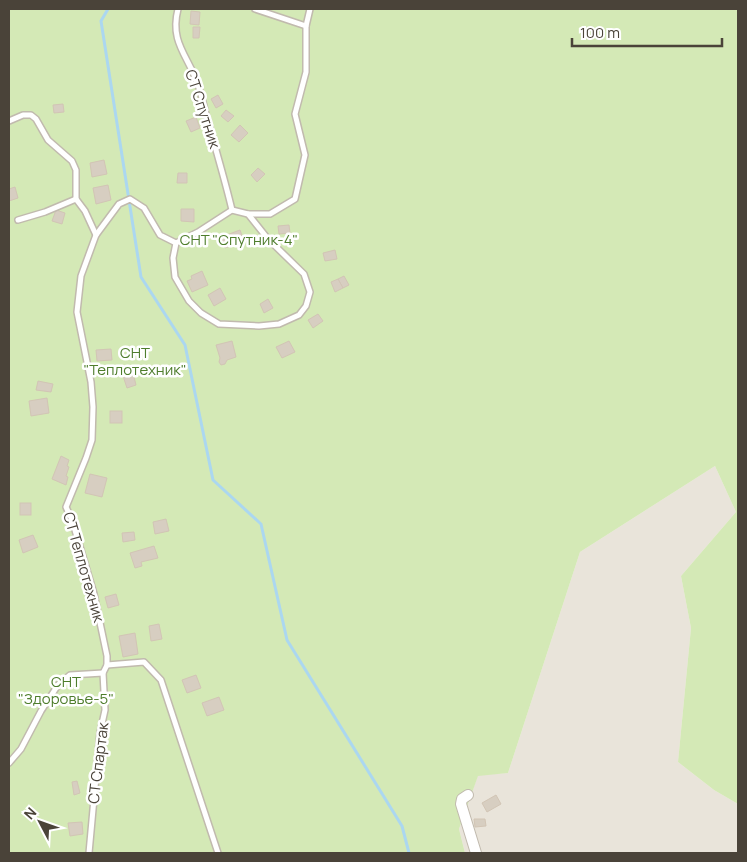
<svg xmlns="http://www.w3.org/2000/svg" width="747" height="862" font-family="Manrope,sans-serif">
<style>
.residential{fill:#e9e4da}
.green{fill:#d4e9b6}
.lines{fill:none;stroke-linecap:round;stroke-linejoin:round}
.stream{stroke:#abd7f0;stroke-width:3}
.building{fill:#d7cec1;stroke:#d2c5b5}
.lane-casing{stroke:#c1baae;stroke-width:8}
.street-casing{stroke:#c1baae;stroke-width:12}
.lane{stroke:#fff;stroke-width:5}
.street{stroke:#fff;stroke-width:10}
.labels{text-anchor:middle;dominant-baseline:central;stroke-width:5;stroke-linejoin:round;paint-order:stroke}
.street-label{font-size:15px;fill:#4a4339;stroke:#fff}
.park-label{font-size:15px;fill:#4e7d2c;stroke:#fff}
</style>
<rect width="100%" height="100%" fill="#f6f2ec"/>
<path class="residential" d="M 715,466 L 736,512 L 681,576 L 691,628 L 678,762 L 714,790 L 738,804 L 738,853 L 465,853 L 459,829 L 478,775 L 508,773 L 580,552 Z"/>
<path class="green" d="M 9,9 L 738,9 L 738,804 L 714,790 L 678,762 L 691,628 L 681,576 L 736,512 L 715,466 L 580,552 L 508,773 L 478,776 L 459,829 L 465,853 L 9,853 Z"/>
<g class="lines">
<path class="stream" d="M 108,9 L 101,21 L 141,277 L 185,345 L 213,480 L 261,524 L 287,640 L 402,826 L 409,853"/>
</g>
<g class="building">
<path d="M 191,11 L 200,12 L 199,25 L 190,24 Z"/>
<path d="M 193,27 L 200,27 L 199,38 L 193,38 Z"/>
<path d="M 218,95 L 223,104 L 216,108 L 211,99 Z"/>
<path d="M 63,104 L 64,112 L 54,113 L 53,105 Z"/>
<path d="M 226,110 L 234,116 L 228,122 L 221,116 Z"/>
<path d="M 196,117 L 200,128 L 191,132 L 186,121 Z"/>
<path d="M 240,125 L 248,133 L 239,142 L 231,135 Z"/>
<path d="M 104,160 L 107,174 L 92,177 L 90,163 Z"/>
<path d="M 258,168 L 265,174 L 257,182 L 251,175 Z"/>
<path d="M 178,173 L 187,173 L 187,183 L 177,183 Z"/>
<path d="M 108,185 L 111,200 L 96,204 L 93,188 Z"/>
<path d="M 15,187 L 18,198 L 9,201 L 9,189 Z"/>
<path d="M 181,209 L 194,209 L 194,222 L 181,221 Z"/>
<path d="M 56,210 L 65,213 L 62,224 L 52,221 Z"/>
<path d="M 289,225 L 290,233 L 279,234 L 278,226 Z"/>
<path d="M 240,230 L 244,241 L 225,248 L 221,237 Z"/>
<path d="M 335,250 L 337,259 L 325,261 L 323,253 Z"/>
<path d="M 202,271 L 208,285 L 192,292 L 187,281 L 192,279 L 191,276 Z"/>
<path d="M 344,276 L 349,285 L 343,288 L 338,279 Z"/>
<path d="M 338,279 L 343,288 L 335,292 L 331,282 Z"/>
<path d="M 220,288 L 226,299 L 214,306 L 208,295 Z"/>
<path d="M 268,299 L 273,308 L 264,313 L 260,304 Z"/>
<path d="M 318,314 L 323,321 L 313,328 L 308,320 Z"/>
<path d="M 232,341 L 236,357 L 227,360 L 225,364 L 221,365 L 219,362 L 220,358 L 216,345 Z"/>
<path d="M 289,341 L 295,352 L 282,358 L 276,347 Z"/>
<path d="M 111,349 L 112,360 L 97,361 L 96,350 Z"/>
<path d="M 133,373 L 136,385 L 127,388 L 123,376 Z"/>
<path d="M 38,381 L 53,384 L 51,392 L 36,390 Z"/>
<path d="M 47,398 L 49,413 L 31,416 L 29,401 Z"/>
<rect x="110" y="411" width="12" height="12"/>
<path d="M 61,456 L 69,460 L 67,466 L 69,467 L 66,476 L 68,477 L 66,485 L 52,479 Z"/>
<path d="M 90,474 L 107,478 L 102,497 L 85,493 Z"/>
<rect x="20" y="503" width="11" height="12"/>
<path d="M 166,519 L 169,531 L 155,534 L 153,522 Z"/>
<path d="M 134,532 L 135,540 L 123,542 L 122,533 Z"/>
<path d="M 33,535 L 38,547 L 23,553 L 19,540 Z"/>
<path d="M 154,546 L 158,558 L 141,562 L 142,566 L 135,568 L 130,553 Z"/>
<path d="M 116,594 L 119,605 L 108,608 L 105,597 Z"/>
<path d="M 159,624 L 162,639 L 151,641 L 149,626 Z"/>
<path d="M 135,633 L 138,654 L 123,657 L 119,636 Z"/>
<path d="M 196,675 L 201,688 L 187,693 L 182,680 Z"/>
<path d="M 219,697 L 224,710 L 207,716 L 202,703 Z"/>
<path d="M 77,781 L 80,793 L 74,795 L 72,782 Z"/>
<path d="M 496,795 L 501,804 L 487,812 L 482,803 Z"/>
<path d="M 474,819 L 485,819 L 486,826 L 475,827 Z"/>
<path d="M 82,822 L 83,834 L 70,836 L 68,823 Z"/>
</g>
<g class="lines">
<g class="lane-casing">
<g id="lane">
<path d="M 178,9 C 169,44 190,57 199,88 C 203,99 204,110 208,121 C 216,151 225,180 232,210"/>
<path d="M 255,9 L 306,26"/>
<path d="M 9,121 L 23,115 L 31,115 L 36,119 L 48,140 L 72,161 L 76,170 L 76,199"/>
<path d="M 232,210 L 248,214 L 268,239 L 304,274 L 310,292 L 306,306 L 299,315 L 279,324 L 259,326 L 219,324 L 201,313 L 189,301 L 175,277 L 173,258 L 176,243 L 198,232 Z"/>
<path d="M 248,214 L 270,214 L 295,199 L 305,155 L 295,114 L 306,72 L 306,26 L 310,9"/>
<path d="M 18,220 L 45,212 L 76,199 L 85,211 L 96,235"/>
<path d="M 107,665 L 144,662 L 161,680 L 218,853"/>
<path d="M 9,763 L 21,749 L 41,711 L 58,685 L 70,675 L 103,673"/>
<path d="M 89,853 L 100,733 L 105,710 L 103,673 L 107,665 L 107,656 L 94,594 L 72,520 L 66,507 L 86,458 L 92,440 L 93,407 L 91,382 L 77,312 L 81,276 L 96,235 L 119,204 L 130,199 L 144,208 L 160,235 L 176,243"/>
</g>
</g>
<g class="street-casing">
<path id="street" d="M 468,795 L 462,799 L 461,804 L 476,853"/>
</g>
<use href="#lane" class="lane"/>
<use href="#street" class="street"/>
</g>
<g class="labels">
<g class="street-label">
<text transform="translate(203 109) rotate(72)">СТ Спутник</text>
<text transform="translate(84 567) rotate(74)">СТ Теплотехник</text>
<text transform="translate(98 763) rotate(-83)">СТ Спартак</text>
</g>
<g class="park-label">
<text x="239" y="239">СНТ "Спутник-4"</text>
<text x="135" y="352">СНТ<tspan x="135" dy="17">"Теплотехник"</tspan></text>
<text x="66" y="681">СНТ<tspan x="66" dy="17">"Здоровье-5"</tspan></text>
</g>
</g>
<rect width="747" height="862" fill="none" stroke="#4a4339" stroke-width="20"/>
<g transform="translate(40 822) rotate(311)" stroke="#ffffff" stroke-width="4" paint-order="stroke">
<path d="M0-4L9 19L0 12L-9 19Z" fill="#4a4339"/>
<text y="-8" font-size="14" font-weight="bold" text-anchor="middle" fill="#4a4339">N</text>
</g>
<path d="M572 38v8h150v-8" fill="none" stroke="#4a4339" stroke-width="2.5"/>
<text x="580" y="38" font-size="15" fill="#4a4339" stroke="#ffffff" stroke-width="4" paint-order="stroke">100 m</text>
</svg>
